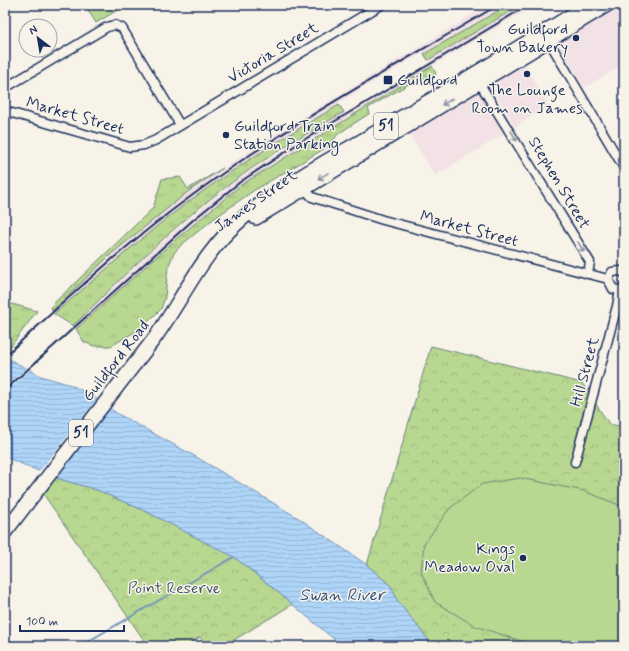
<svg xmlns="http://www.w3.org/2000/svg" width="629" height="651" font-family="Mynerve,sans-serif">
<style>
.built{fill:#f2e2e5}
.grass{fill:url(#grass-tufts);stroke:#6a8377}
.park{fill:url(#park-crowns);stroke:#6a8377}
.garden{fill:#b8d790;stroke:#6a8377}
.water{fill:url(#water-rules);stroke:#7393ba}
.pier{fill:#f7f3e8}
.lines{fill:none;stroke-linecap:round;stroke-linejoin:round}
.stream{stroke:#7393ba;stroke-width:2}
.minor-casing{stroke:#1b2f5e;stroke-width:11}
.trunk-casing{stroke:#1b2f5e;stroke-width:16}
.minor{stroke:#f7f3e8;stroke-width:8}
.trunk{stroke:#f7f3e8;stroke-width:13}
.rail{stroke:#1b2f5e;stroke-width:2}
.oneway{stroke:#8991a3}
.poi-dot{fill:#1b2f5e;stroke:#f7f3e8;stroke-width:1.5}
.labels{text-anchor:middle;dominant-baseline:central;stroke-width:3;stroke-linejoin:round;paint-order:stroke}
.shield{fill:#f7f3e8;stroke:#5d6a87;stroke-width:1}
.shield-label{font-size:15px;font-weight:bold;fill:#1b2f5e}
.poi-label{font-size:16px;fill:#1b2f5e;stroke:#f7f3e8;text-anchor:end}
.street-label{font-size:16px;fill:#1b2f5e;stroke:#f7f3e8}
.park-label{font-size:16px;fill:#42596a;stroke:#f7f3e8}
.water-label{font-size:17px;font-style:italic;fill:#38507d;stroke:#f7f3e8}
</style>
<defs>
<pattern id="grass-tufts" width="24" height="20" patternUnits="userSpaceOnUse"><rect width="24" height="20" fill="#b8d790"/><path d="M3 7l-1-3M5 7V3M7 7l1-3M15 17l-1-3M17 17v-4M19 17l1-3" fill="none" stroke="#9eb97f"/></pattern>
<pattern id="park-crowns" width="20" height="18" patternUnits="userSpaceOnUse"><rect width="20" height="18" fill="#b8d790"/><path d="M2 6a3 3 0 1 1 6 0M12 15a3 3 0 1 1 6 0" fill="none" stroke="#9eb97f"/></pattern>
<pattern id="water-rules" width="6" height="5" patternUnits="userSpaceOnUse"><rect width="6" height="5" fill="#aed5f8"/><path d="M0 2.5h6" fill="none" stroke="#95b7d7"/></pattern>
</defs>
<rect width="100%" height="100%" fill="#f7f3e8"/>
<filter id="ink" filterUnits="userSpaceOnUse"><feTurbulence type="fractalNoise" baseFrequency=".025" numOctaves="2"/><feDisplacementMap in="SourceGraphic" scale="8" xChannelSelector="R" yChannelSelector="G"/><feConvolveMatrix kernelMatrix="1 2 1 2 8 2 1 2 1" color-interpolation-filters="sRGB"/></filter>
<g filter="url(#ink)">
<g class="built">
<path d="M 488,5 L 508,5 L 424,54 L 423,52 L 338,103 L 339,105 L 294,132 L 206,189 L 138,242 L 54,314 L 52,311 L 110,255 L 189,191 L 290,125 Z"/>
<path d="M 521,5 L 535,5 L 432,66 L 241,185 L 175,240 L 76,329 L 73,326 L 151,251 L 238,178 L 344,112 L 345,114 L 430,63 L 428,60 Z"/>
<path d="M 622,5 L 624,5 L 624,64 L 584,88 L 558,43 Z"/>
<path d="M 524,63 L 549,106 L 515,127 L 489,84 Z"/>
<path d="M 481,90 L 507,132 L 435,176 L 409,133 Z"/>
</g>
<g class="grass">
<path d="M 85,5 L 126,5 L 96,23 Z"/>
<path d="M 508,5 L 521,5 L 428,60 L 424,54 Z"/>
<path d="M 432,66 L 436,74 L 416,84 L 414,81 L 368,108 L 370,113 L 338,134 L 329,146 L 253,191 L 212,220 L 180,246 L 174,253 L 168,267 L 165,297 L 161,309 L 143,327 L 111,346 L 94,346 L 84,342 L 76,329 L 175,240 L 241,185 Z"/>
<path d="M 339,105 L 344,112 C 308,133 271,154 238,178 C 178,221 125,274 73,326 L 54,314 C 92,282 128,249 167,218 C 221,176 280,139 339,105 Z"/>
<path d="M 223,168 L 189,191 L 110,255 L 52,311 L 51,306 L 153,208 L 162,179 L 180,177 L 188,189 Z"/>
</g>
<g class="park">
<path d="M 5,302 L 37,311 L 5,354 Z"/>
<path d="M 431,346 L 582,383 L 609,424 L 624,427 L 624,646 L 433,646 L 397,600 L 391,586 L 367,565 Z"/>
<path d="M 53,477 L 97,490 L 145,511 L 234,557 L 293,604 L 224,646 L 207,646 L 200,637 L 185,646 L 148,646 L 42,492 Z"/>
</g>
<path class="garden" d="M 520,478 L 584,491 L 624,507 L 624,641 L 615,646 L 537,646 L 475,626 L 435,602 L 421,572 L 424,544 L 449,509 L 482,484 Z"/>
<path class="water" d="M 5,357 L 41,376 L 71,385 L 91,395 L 118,414 L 198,458 L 300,519 L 367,565 L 391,586 L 397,600 L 433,646 L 342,646 L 267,583 L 234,557 L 145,511 L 97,490 L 53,477 L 5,457 Z"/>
<g class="pier">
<path d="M 29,366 L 32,368 L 5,392 L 5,388 Z"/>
<path d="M 98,398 L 108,405 L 51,478 L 38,473 Z"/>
</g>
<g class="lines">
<path class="stream" d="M 80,646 L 234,557"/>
<g class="minor-casing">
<g id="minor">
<path d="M 547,38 L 624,168"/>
<path d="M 477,79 L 590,262 L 588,274"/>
<path d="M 5,88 L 107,27 L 115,25 L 122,28 L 180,125"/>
<path d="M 5,111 L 130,147 L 144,145 L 156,140 L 381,5"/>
<path d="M 302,186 L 312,197 L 318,199 L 383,220 L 608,279"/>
<path d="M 624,273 L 620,271 L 612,272 L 608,279 L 613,289 L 620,290 L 624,288"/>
<path d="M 575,462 L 617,306 L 620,290"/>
<path d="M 5,643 L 7,646"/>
</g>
</g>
<g class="trunk-casing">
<g id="trunk">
<path d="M 256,218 L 607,5"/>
<path d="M 5,532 L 154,339 C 180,303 198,262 230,230 C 272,189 328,161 378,131 C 448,90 518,48 588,5"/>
</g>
</g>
<use href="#minor" class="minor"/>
<use href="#trunk" class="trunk"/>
<g class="rail">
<path d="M 5,356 C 65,301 124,245 190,197 C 287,125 394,67 498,5"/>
<path d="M 5,390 L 193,220 L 240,182 L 302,141 L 528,5"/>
</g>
</g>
<defs><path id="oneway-shaft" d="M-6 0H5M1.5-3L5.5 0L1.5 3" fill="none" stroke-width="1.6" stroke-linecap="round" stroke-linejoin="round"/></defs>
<g class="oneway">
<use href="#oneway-shaft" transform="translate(447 102) rotate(149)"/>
<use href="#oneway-shaft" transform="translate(514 136) rotate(59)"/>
<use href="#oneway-shaft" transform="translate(323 176) rotate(149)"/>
<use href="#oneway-shaft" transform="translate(581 247) rotate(59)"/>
</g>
</g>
<g class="poi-dot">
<circle cx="576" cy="38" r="4"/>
<circle cx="527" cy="74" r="4"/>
<rect x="383" y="75" width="10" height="10" rx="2"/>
<circle cx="226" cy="135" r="4"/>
<circle cx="523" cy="558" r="4"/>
</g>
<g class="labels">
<g class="shield">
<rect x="374" y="113" width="24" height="26" rx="3"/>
<rect x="69" y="420" width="24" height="26" rx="3"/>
</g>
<g class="shield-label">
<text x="386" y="126">51</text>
<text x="81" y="433">51</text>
</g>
<g class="poi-label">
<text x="568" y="29">Guildford<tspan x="568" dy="18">Town Bakery</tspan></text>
<text x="397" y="80" text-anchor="start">Guildford</text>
<text x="527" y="90" text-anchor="middle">The Lounge<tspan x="527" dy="18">Room on James</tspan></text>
<text x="234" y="126" text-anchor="start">Guildford Train<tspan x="234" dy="18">Station Parking</tspan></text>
<text x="515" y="549">Kings<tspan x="515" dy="18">Meadow Oval</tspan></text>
</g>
<g class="street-label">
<text transform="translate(273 53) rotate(-31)">Victoria Street</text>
<text transform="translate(75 116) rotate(16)">Market Street</text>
<text transform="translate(559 183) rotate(59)">Stephen Street</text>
<text transform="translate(256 201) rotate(-35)">James Street</text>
<text transform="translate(469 229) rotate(15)">Market Street</text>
<text transform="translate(116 361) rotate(-52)">Guildford Road</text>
<text transform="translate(585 372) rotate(-75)">Hill Street</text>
</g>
<g class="park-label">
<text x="174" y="588">Point Reserve</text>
</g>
<g class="water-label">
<text x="342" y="595">Swan River</text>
</g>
</g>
<rect width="629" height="651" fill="none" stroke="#f7f3e8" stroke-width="20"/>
<rect x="10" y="10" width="609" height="631" fill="none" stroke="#1b2f5e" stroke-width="1.5" filter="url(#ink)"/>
<g transform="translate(38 38) rotate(329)"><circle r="19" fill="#f7f3e8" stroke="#9fa5b1"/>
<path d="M0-3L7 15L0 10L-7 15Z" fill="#1b2f5e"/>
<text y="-6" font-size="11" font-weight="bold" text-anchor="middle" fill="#1b2f5e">N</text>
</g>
<path d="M20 625v6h104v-6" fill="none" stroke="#1b2f5e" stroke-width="2"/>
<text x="26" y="625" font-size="12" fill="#1b2f5e" stroke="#f7f3e8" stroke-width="3" paint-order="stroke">100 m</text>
</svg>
